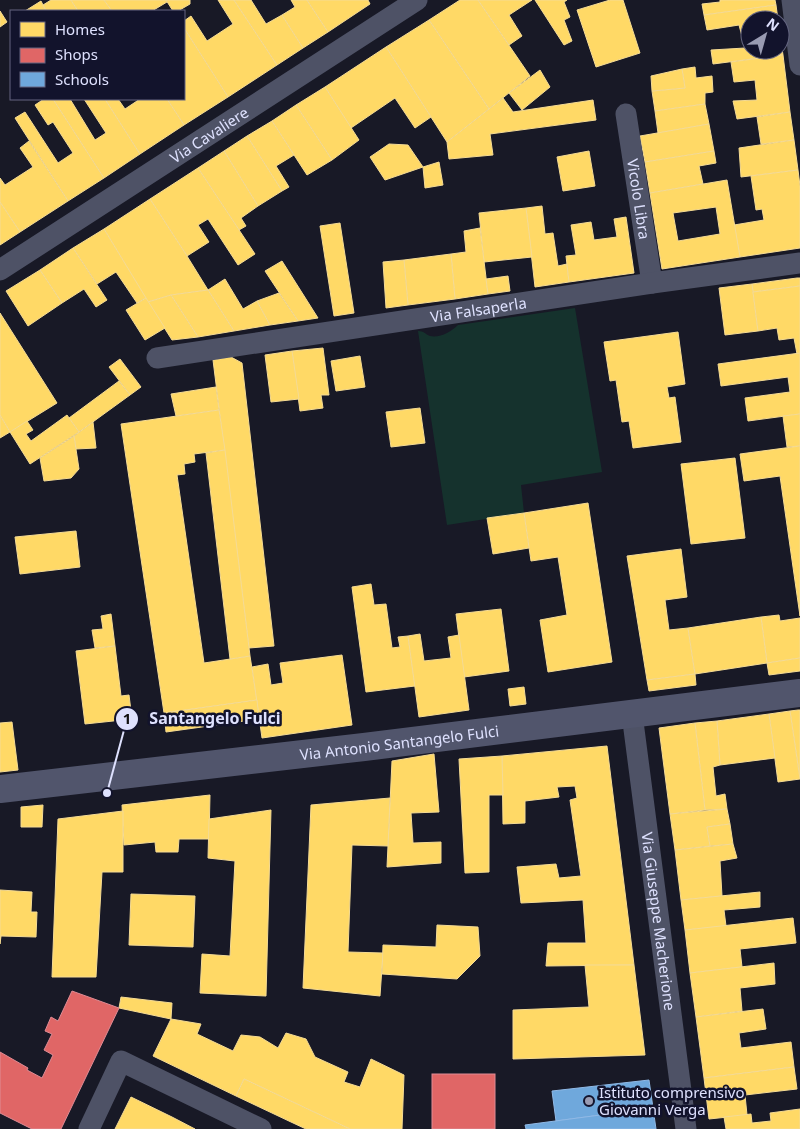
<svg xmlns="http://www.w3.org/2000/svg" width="800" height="1129" font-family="'Noto Sans',sans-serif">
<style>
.green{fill:#15322d}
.homes{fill:#ffd966;stroke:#f5db94;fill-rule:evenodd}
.shops{fill:#e06666;stroke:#df8b94}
.schools{fill:#6fa8dc;stroke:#90b9e6}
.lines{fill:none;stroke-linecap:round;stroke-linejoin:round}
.street{stroke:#4e5266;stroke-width:21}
.secondary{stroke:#51556c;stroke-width:28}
.poi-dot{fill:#999bb2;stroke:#12132c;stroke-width:2}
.labels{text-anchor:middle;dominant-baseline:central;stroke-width:5;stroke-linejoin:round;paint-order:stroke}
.street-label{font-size:15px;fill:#dee1fe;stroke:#12132c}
.poi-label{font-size:15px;fill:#dee1fe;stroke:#12132c;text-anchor:start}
.leader{fill:none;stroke:#dee1fe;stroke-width:2}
.callout-dot{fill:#dee1fe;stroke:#12132c;stroke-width:2}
.mark-label{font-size:15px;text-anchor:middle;font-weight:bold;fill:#111}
.callout-label{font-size:16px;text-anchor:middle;font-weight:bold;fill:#dee1fe;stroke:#12132c;stroke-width:5;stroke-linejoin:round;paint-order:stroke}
</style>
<rect width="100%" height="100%" fill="#181926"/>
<path class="green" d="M 575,308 L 602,472 L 521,485 L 524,513 L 447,525 L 418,331 C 424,331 425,334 430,336 C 440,338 451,332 458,325 Z"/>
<g class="homes">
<path d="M 51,0 L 71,0 L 78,11 L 46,11 L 43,5 Z"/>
<path d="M 71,0 L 104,0 L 112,11 L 78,11 Z"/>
<path d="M 104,0 L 166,0 L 167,2 L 152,11 L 112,11 Z"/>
<path d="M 166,0 L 190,0 L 190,4 L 178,11 L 173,11 Z"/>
<path d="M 218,0 L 234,0 L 277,65 L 228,97 L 184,28 L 184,21 L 191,16 L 207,41 L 233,24 Z"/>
<path d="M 234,0 L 251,0 L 266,24 L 282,15 L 303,48 L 277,65 Z"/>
<path d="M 291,0 L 307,0 L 328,32 L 303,48 L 282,15 L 295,7 Z"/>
<path d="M 307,0 L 368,0 L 370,4 L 328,32 Z"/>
<path d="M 460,0 L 478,0 L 530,76 L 489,109 L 429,20 Z"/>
<path d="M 478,0 L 532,0 L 509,15 L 522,36 L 509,45 Z"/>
<path d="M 535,0 L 567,0 L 564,2 L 570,17 L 564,20 L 572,41 L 564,45 Z"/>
<path d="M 610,0 L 623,0 L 640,53 L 596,67 L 577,10 Z"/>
<path d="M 720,0 L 775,0 L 776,5 L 704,15 L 702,4 L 720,2 Z"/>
<path d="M 41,1 L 46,11 L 25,11 Z"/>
<path d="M 776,5 L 778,20 L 750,20 L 750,50 L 780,50 L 780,36 L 783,55 L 713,64 L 711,50 L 745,48 L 739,25 L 707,30 L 704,15 Z"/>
<path d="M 0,11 L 7,22 L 0,27 Z"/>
<path d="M 429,20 L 489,109 L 447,142 L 386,47 Z"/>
<path d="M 184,28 L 228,97 L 184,125 L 167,99 L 184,99 Z"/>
<path d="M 386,47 L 431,117 L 415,128 L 395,98 L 351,128 L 325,87 Z"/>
<path d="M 783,55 L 790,112 L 737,119 L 733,101 L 757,100 L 755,80 L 734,82 L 731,62 Z"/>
<path d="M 695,67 L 696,78 L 712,76 L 713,92 L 705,93 L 705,104 L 655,111 L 652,91 L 685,88 L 682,69 Z"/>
<path d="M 682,69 L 685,88 L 652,91 L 651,76 Z"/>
<path d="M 540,70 L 550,87 L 522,110 L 509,93 Z"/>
<path d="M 325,87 L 359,140 L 332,160 L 296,105 Z"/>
<path d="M 503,98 L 513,112 L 593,100 L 596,120 L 490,134 L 493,155 L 449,159 L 447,142 Z"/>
<path d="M 44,99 L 53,99 L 104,178 L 68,201 L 15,118 L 25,112 L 58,163 L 73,153 L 53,122 L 48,125 L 35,105 Z"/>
<path d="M 53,99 L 70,99 L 95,140 L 106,133 L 84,99 L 105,99 L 140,154 L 104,178 Z"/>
<path d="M 105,99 L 118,99 L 125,109 L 140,99 L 167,99 L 184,125 L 140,154 Z"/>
<path d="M 705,104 L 709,124 L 658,133 L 655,111 Z"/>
<path d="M 296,105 L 332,160 L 307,175 L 272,121 Z"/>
<path d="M 790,112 L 794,140 L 761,144 L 757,117 Z"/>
<path d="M 272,121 L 294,155 L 276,166 L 289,187 L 282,191 L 247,136 Z"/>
<path d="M 709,124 L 714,151 L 645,162 L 640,136 Z"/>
<path d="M 247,136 L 282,191 L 258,206 L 224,151 Z"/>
<path d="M 794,140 L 798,170 L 741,177 L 739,148 Z"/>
<path d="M 29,141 L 68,201 L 20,232 L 0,202 L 0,178 L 5,185 L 33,167 L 20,148 Z"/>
<path d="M 389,144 L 408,145 L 423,167 L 385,180 L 370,157 Z"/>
<path d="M 224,151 L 258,206 L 241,218 L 246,226 L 239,230 L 198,168 Z"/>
<path d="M 589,151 L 595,186 L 563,191 L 557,157 Z"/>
<path d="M 714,151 L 716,163 L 699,166 L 703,184 L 650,193 L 645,162 Z"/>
<path d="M 439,162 L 443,185 L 425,188 L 423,167 Z"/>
<path d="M 198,168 L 255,254 L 238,265 L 208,219 L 198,225 L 209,242 L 187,256 L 150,199 Z"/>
<path d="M 798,170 L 800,186 L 800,248 L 740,257 L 734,225 L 764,220 L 762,209 L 756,210 L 751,176 Z"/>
<path d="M 727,180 L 740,257 L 662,269 L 650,193 ZM 716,207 L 720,234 L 678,241 L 673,213 Z"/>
<path d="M 150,199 L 187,256 L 208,290 L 171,295 L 148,302 L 104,229 Z"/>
<path d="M 0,202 L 20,232 L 0,245 Z"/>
<path d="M 542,206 L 545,234 L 553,233 L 558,266 L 567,264 L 569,282 L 535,287 L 526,208 Z"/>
<path d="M 526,208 L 532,257 L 484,262 L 479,213 Z"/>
<path d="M 626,217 L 634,273 L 569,282 L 566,256 L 576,255 L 571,225 L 591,222 L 594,240 L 617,237 L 614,219 Z"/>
<path d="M 340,223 L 354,313 L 334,316 L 320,226 Z"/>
<path d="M 480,228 L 488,294 L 455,299 L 451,254 L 466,252 L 464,231 Z"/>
<path d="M 104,229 L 146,298 L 137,303 L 116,272 L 97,284 L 73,248 Z"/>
<path d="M 73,248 L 107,300 L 96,307 L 84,289 L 62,303 L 40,270 Z"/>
<path d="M 451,254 L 455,299 L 408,305 L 404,260 Z"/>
<path d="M 404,260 L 408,305 L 386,308 L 383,262 Z"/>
<path d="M 282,261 L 318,318 L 298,321 L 265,271 Z"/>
<path d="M 40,270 L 62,303 L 28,326 L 6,291 Z"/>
<path d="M 508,276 L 510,291 L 488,294 L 486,279 Z"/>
<path d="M 797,278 L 800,278 L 800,286 L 753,292 L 752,284 Z"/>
<path d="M 225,279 L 243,309 L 257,301 L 270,325 L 234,331 L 208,290 Z"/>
<path d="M 752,284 L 758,331 L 725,335 L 719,288 Z"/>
<path d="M 800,286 L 800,353 L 797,354 L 794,338 L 779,340 L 777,328 L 758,331 L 753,292 Z"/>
<path d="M 208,290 L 234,331 L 198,337 L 171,295 Z"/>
<path d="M 279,293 L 298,321 L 270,325 L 257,301 Z"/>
<path d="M 171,295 L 198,337 L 172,340 L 148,302 Z"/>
<path d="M 146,298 L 165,328 L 145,340 L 126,310 Z"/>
<path d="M 0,313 L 57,403 L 10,432 L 0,415 Z"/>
<path d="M 678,332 L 685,384 L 667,387 L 669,398 L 675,397 L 681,442 L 633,448 L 629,421 L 622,422 L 616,380 L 610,381 L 604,342 Z"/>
<path d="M 323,348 L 329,395 L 321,395 L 323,408 L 300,411 L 292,351 Z"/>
<path d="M 292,351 L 299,399 L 271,402 L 265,355 Z"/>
<path d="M 800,353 L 800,414 L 748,421 L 745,398 L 790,392 L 788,377 L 721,386 L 718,364 Z"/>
<path d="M 360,356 L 365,387 L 336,391 L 331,361 Z"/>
<path d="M 231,357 L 242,363 L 274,646 L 249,648 L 213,360 Z"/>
<path d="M 120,359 L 141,387 L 130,395 L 109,367 Z"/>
<path d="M 119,381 L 130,395 L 79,432 L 69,418 Z"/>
<path d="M 216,387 L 219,410 L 176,416 L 171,394 Z"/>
<path d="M 420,408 L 425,443 L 391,447 L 386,412 Z"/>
<path d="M 219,410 L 225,450 L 194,454 L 195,462 L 184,464 L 185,474 L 177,475 L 204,663 L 250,656 L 257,700 L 164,713 L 121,424 Z"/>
<path d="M 800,414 L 800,446 L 787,447 L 783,416 Z"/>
<path d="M 0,415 L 10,432 L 0,438 Z"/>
<path d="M 67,415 L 79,432 L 30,464 L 10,432 L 27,421 L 33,430 L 26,434 L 31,441 Z"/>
<path d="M 93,422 L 96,448 L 76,449 L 74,436 Z"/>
<path d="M 74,436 L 79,469 L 71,478 L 44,481 L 40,458 Z"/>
<path d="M 800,446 L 800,616 L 780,476 L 744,481 L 740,454 Z"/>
<path d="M 225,450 L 250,656 L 230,659 L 206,453 Z"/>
<path d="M 735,458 L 745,538 L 691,544 L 681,464 Z"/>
<path d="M 588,503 L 612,662 L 548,672 L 540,620 L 567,615 L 558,557 L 531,561 L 524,513 Z"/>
<path d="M 524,513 L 529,548 L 493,554 L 487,518 Z"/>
<path d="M 76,531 L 80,567 L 20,574 L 15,537 Z"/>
<path d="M 681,549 L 687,597 L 665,600 L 669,630 L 688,628 L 695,674 L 647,680 L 627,556 Z"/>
<path d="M 371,584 L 374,605 L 386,604 L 392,648 L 400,647 L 398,637 L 408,636 L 415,686 L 366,692 L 352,587 Z"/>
<path d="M 501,609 L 509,671 L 464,677 L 456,614 Z"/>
<path d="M 111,614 L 115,646 L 95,648 L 92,630 L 103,629 L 101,616 Z"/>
<path d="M 779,615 L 780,621 L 800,618 L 800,658 L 767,663 L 761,617 Z"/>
<path d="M 761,617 L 767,663 L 695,674 L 688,628 Z"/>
<path d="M 420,634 L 424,661 L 451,658 L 448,637 L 459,635 L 469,710 L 419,717 L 408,636 Z"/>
<path d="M 115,646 L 121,696 L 129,695 L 132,719 L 85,724 L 76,651 Z"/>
<path d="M 342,655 L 352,725 L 262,738 L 252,667 L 268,664 L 271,685 L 283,683 L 280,663 Z"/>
<path d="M 800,658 L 800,671 L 769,675 L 767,663 Z"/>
<path d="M 695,674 L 696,685 L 649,691 L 647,680 Z"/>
<path d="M 524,687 L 526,704 L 510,706 L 508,689 Z"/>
<path d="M 257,700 L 259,719 L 166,732 L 164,713 Z"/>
<path d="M 798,710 L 800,710 L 800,779 L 790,711 Z"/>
<path d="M 790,711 L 800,779 L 778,782 L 769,714 Z"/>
<path d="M 769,714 L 775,758 L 720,765 L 717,721 Z"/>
<path d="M 717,721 L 720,765 L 713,767 L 716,796 L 725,794 L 727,809 L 705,810 L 695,723 Z"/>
<path d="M 12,722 L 18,770 L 0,772 L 0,723 Z"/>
<path d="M 695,723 L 705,810 L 670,814 L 659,728 Z"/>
<path d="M 607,746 L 634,965 L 546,966 L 548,943 L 586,943 L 583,900 L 521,903 L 517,867 L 556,864 L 559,878 L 581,876 L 570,800 L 577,798 L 575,786 L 557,787 L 559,797 L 525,801 L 525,823 L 503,824 L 502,756 Z"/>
<path d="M 434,754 L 439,812 L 411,813 L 413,843 L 441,842 L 441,863 L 387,867 L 392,761 Z"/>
<path d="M 502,756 L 503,795 L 489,795 L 489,872 L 465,873 L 459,759 Z"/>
<path d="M 210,795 L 209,839 L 179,839 L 178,852 L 156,852 L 155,842 L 124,845 L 122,805 Z"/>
<path d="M 390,798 L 388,846 L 352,845 L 348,952 L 383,953 L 380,996 L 303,988 L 311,805 Z"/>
<path d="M 43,805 L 42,827 L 21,827 L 21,807 Z"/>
<path d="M 727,809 L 730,824 L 707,827 L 710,846 L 675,850 L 670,814 Z"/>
<path d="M 271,810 L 266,996 L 200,993 L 202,954 L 230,956 L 235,861 L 208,858 L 209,819 Z"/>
<path d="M 123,811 L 123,872 L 102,872 L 96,977 L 52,977 L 58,819 Z"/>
<path d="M 730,824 L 733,844 L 710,846 L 707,827 Z"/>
<path d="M 733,844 L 737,858 L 720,861 L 722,896 L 681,900 L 675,850 Z"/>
<path d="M 0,890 L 32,892 L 31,912 L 37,912 L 36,937 L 1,936 L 0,944 Z"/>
<path d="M 760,892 L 760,907 L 724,910 L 726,926 L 685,930 L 681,900 Z"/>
<path d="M 131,894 L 195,896 L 193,947 L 129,945 Z"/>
<path d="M 793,918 L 796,943 L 740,949 L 742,967 L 690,973 L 685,930 Z"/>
<path d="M 437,925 L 478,927 L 480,956 L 457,979 L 382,974 L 383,945 L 436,947 Z"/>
<path d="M 774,963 L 775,984 L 740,988 L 742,1011 L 696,1017 L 690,973 Z"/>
<path d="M 585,965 L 634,965 L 645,1055 L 513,1059 L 513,1010 L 589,1007 Z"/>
<path d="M 121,997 L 172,1003 L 171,1019 L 119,1008 Z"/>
<path d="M 763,1009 L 766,1029 L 739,1033 L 741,1048 L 791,1042 L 794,1067 L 704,1078 L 696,1017 Z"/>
<path d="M 171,1019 L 201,1024 L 197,1034 L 233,1051 L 241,1035 L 260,1037 L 278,1048 L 286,1033 L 306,1039 L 315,1057 L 348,1072 L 344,1082 L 360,1087 L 371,1059 L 404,1075 L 402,1129 L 350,1129 L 244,1079 L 236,1096 L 153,1056 Z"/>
<path d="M 794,1067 L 797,1089 L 745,1095 L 747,1115 L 709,1119 L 704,1078 Z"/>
<path d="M 244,1079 L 350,1129 L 306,1129 L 291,1122 L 236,1096 Z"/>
<path d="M 131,1097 L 172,1117 L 195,1129 L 115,1129 Z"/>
<path d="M 800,1109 L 800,1129 L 726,1129 L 724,1117 L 751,1114 L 752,1123 L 771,1121 L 770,1113 Z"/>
</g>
<g class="shops">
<path d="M 72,991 L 119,1008 L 61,1129 L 32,1129 L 0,1113 L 0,1052 L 28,1068 L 27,1070 L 42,1078 L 53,1055 L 44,1050 L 52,1034 L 45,1031 L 51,1017 L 58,1021 Z"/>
<rect x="432" y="1074" width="63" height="55"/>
</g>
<g class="schools">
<path d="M 649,1080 L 653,1108 L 556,1121 L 552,1091 Z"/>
<path d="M 653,1108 L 656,1129 L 526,1129 L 525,1125 Z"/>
</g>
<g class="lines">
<g class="street">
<path d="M 792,0 L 800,65"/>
<path id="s1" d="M 626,114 L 652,283"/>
<path id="s2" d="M 0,270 L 417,0"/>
<path id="s3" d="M 157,358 L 652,283 L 800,263"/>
<path id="s4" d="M 632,714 L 686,1129"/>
<path d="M 89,1129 L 121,1061 L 261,1129"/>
</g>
<path class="secondary" id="s5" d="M 0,789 L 364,747 L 800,693"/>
</g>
<circle class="poi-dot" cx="589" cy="1101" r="5"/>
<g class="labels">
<g class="street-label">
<text stroke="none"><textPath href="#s2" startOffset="249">Via Cavaliere</textPath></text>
<text stroke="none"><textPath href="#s1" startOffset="86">Vicolo Libra</textPath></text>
<text stroke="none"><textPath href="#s3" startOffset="325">Via Falsaperla</textPath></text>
<text stroke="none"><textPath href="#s5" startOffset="402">Via Antonio Santangelo Fulci</textPath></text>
<text stroke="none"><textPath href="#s4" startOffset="209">Via Giuseppe Macherione</textPath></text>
</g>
<g class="poi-label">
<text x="599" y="1092">Istituto comprensivo<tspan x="599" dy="17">Giovanni Verga</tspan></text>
</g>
</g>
<path class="leader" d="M107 793L127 719"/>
<g class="callout-dot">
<circle cx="107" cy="793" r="5"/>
<circle cx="127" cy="719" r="12"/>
</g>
<g class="mark-label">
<text x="127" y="724">1</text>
</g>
<g class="callout-label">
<text x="215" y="724">Santangelo Fulci</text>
</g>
<rect x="10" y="10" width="175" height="90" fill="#12132c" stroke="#646580"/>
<rect x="20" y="22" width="25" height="15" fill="#ffd966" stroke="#646580"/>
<text x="55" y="35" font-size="15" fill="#dee1fe">Homes</text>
<rect x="20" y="48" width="25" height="15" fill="#e06666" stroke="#646580"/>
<text x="55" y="60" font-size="15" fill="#dee1fe">Shops</text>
<rect x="20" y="72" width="25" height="15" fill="#6fa8dc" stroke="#646580"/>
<text x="55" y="85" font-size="15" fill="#dee1fe">Schools</text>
<g transform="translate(765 35) rotate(37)"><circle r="24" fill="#12132c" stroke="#646580"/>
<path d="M0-4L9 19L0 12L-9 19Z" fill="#999bb2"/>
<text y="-8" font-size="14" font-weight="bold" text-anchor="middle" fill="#dee1fe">N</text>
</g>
</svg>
